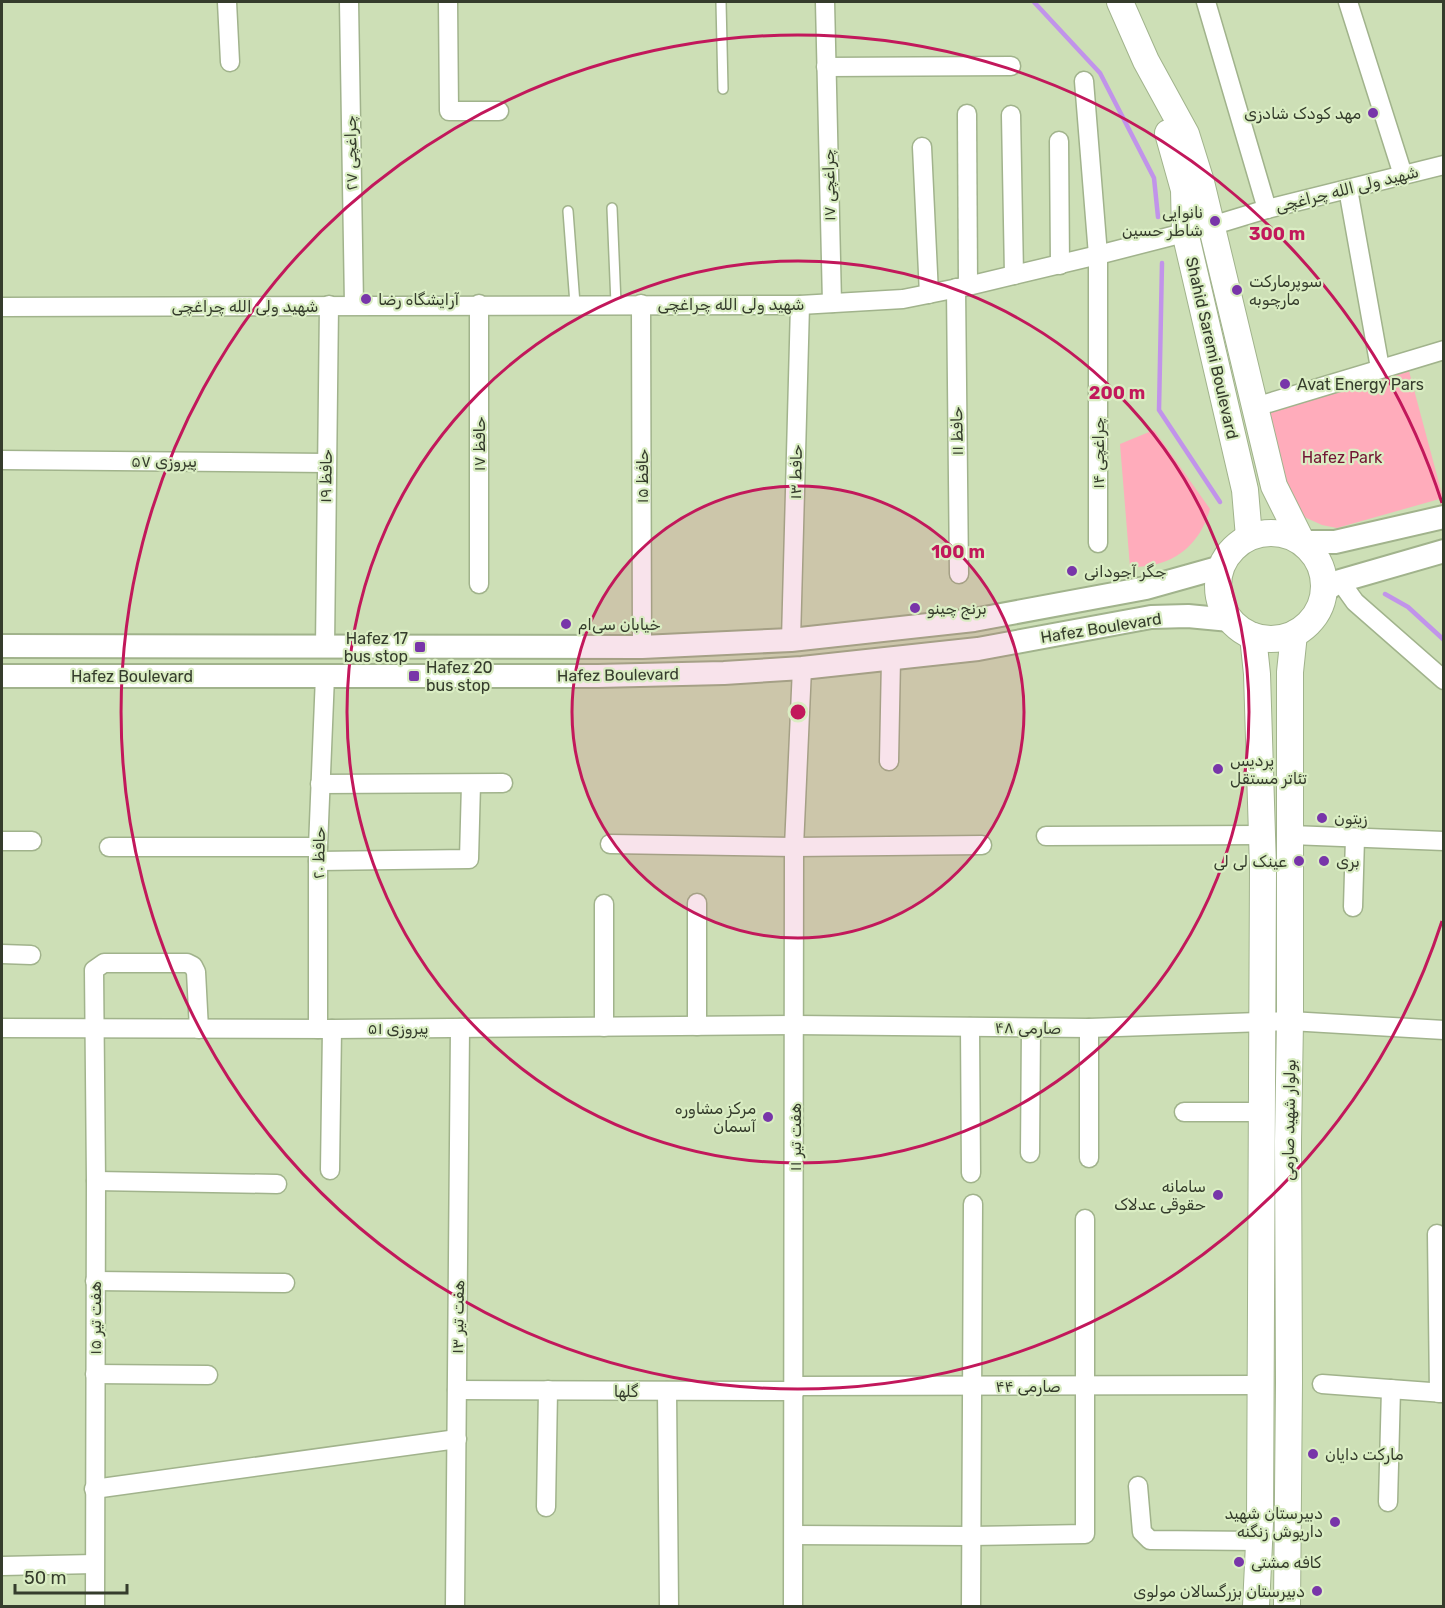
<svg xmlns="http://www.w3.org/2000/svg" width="1445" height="1608" font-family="Rubik,'Noto Sans Arabic',sans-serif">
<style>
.green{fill:#ffacbb}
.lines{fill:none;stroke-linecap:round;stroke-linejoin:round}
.stream{stroke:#c193ea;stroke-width:4.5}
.service-casing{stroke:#a1b38c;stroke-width:12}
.minor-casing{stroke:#a1b38c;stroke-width:21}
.tertiary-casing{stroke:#a1b38c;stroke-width:26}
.secondary-casing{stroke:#a1b38c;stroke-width:28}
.service{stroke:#fff;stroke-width:9}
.minor{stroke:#fff;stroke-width:18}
.tertiary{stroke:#fff;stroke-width:22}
.secondary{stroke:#fff;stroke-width:26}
.ring{fill:none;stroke:#c2185b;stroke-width:3}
.poi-dot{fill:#7835a9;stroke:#daedc3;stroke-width:2}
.labels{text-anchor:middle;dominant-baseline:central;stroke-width:4.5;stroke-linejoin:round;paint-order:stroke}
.poi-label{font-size:16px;fill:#353c2c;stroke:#daedc3;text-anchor:start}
.street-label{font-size:16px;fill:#353c2c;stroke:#daedc3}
.park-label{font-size:16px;fill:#721433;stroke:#daedc3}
.centre{fill:#c2185b;stroke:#daedc3;stroke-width:3}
.ring-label{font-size:18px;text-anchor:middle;font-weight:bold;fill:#c2185b;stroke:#daedc3;stroke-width:4.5;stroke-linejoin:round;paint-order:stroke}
</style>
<rect width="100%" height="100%" fill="#cddfb6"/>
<g class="green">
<path d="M 1409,371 L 1443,498 L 1337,528 L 1322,525 L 1291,511 L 1266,411 L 1279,405 Z"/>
<path d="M 1154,430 L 1210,509 C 1199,548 1170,568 1130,567 L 1120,444 Z"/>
</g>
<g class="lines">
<g class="stream">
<path d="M 1034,2 L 1100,73 L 1154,178 L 1158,217"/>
<path d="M 1162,263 L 1159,410 L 1220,502"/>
<path d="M 1385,594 L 1408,607 L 1444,640"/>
</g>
<g class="service-casing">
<g id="service">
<path d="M 721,2 L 723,89"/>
<path d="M 612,208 L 616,304"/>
<path d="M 568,211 L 575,304"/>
</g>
</g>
<g class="minor-casing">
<g id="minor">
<path d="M 227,2 L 230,62"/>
<path d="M 349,2 L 354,305"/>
<path d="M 448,2 L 449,111 L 499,111"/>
<path d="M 825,2 L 832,303"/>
<path d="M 1206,2 L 1267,209"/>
<path d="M 1348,2 L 1403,175"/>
<path d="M 826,67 L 1011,66"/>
<path d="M 1084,81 L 1098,255 L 1098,543"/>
<path d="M 967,114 L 968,286"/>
<path d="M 1011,115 L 1014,275"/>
<path d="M 1059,141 L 1060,265"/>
<path d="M 922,147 L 929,294"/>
<path d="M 1348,189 L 1380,368"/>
<path d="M 956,288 L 959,574"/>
<path d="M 479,304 L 479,584"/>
<path d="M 641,304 L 642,647"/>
<path d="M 2,307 L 800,305 L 903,299 L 968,286 L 1098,255 L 1211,226 L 1267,209 L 1444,165"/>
<path d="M 1255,407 L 1444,350"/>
<path d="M 2,460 L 326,463"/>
<path d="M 1340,581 L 1355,602 L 1444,680"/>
<path d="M 791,640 L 800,305"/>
<path d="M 325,647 L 329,305"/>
<path d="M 889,761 L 891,659"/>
<path d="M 320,784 L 503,783"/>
<path d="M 1291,835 L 1444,841"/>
<path d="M 1046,836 L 1262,835"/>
<path d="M 2,841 L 32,841"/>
<path d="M 610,844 L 794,847 L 982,845"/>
<path d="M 109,847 L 318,847"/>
<path d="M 318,861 L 469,859 L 471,784"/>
<path d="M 697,903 L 697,1026"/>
<path d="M 1353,907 L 1355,838"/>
<path d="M 2,954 L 31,955"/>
<path d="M 604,1027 L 604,904"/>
<path d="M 970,1027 L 971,1173"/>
<path d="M 2,1028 L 332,1029 L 795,1025 L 1089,1028 L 1290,1021 L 1444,1030"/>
<path d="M 1089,1028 L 1089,1158"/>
<path d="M 318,1029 L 318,847 L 325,676"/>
<path d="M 1184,1112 L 1263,1112"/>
<path d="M 1030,1153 L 1031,1028"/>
<path d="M 330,1170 L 332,1029"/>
<path d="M 96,1181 L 277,1184"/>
<path d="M 1437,1234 L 1439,1393"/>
<path d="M 95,1281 L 285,1283"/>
<path d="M 95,1374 L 208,1375"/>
<path d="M 1322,1384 L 1444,1393"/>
<path d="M 795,1386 L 1261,1385"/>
<path d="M 457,1390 L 795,1391"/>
<path d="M 667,1391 L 669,1606"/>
<path d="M 1138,1486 L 1142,1532 L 1150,1540 L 1259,1541"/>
<path d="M 94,1489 L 457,1439"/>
<path d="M 1388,1502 L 1391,1389"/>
<path d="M 546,1507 L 548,1390"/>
<path d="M 794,1535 L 971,1536 L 1085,1534 L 1085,1219"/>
<path d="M 2,1566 L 94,1564"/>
<path d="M 95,1606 L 96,1181 L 94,970 L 104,963 L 187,963 L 193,966 L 196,972 L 199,1029"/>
<path d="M 455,1606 L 460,1028"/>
<path d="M 793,1606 L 794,847 L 802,668"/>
<path d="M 971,1606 L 973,1204"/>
</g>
</g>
<g class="tertiary-casing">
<g id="tertiary">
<path d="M 1302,542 L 1335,542 L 1444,517"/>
<path d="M 1324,591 L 1340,581 L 1444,551"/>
<path d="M 2,646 L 642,647 L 791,640 L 974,620 L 1146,588 L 1221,567"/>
<path d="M 2,676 L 598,676 L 724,673 L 802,668 L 978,649 L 1151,617 L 1188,616 L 1230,620"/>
</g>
</g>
<g class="secondary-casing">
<g id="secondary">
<path d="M 1120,2 L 1146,61 L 1186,134 L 1201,182 L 1274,486 L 1302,542"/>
<path d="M 1168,133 L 1184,190 L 1185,232 L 1245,490 L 1249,537"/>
<circle cx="1271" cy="586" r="53"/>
<path d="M 1253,636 L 1257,674 L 1263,867 L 1260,1523 L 1256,1606"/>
<path d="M 1287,1606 L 1289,1382 L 1288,1141 L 1290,1021 L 1290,672 L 1294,634"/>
</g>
</g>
<use href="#service" class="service"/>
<use href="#minor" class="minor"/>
<use href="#tertiary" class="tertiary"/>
<use href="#secondary" class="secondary"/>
</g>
<circle cx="798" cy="712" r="226" fill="#c2185b" fill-opacity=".12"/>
<g class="ring">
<circle cx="798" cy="712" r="226"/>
<circle cx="798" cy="712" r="451"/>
<path d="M1442 921A677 677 0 1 1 1442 503"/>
</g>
<g class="poi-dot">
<circle cx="1373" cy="113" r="6"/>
<circle cx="1215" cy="221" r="6"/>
<circle cx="1237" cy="290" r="6"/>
<circle cx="366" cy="299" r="6"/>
<circle cx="1285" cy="384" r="6"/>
<circle cx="1072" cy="571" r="6"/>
<circle cx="915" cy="608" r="6"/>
<circle cx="566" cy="624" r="6"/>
<rect x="414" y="641" width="12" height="12" rx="3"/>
<rect x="408" y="670" width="12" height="12" rx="3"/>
<circle cx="1218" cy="769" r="6"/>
<circle cx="1322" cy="818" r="6"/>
<circle cx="1299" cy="861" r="6"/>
<circle cx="1324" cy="861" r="6"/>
<circle cx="768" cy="1117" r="6"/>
<circle cx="1218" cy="1195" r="6"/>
<circle cx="1313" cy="1454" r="6"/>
<circle cx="1335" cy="1522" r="6"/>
<circle cx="1239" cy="1562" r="6"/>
<circle cx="1317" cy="1591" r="6"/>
</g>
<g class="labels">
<g class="poi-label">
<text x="1361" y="113" text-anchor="end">مهد کودک شادزی</text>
<text x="1203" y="212" text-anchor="end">نانوایی<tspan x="1203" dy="18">شاطر حسین</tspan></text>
<text x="1249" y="281">سوپرمارکت<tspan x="1249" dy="18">مارچوبه</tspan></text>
<text x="378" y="299">آرایشگاه رضا</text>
<text x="1297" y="384">Avat Energy Pars</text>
<text x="1084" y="571">جگر آجودانی</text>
<text x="927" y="608">برنج چینو</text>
<text x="578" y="624">خیابان سی‌ام</text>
<text x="408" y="638" text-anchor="end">Hafez 17<tspan x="408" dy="18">bus stop</tspan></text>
<text x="426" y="667">Hafez 20<tspan x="426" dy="18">bus stop</tspan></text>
<text x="1230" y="760">پردیس<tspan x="1230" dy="18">تئاتر مستقل</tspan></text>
<text x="1334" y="818">زیتون</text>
<text x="1287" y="861" text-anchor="end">عینک لی لی</text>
<text x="1336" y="861">بری</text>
<text x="756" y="1108" text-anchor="end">مرکز مشاوره<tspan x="756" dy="18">آسمان</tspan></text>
<text x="1206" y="1186" text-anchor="end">سامانه<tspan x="1206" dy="18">حقوقی عدلاک</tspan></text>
<text x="1325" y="1454">مارکت دایان</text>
<text x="1323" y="1513" text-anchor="end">دبیرستان شهید<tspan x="1323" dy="18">داریوش زنگنه</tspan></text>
<text x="1251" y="1562">کافه مشتی</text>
<text x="1305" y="1591" text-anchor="end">دبیرستان بزرگسالان مولوی</text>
</g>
<g class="street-label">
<text transform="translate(351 153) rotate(-91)">چراغچی ۲۷</text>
<text transform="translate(829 185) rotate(-91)">چراغچی ۱۷</text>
<text transform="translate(1347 189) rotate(-14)">شهید ولی الله چراغچی</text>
<text x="731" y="304">شهید ولی الله چراغچی</text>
<text x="245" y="306">شهید ولی الله چراغچی</text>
<text transform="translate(1212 348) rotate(77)">Shahid Saremi Boulevard</text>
<text transform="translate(957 431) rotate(-91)">حافظ ۱۱</text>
<text transform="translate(479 444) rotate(-90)">حافظ ۱۷</text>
<text transform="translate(1098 453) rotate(-90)">چراغچی ۱۴</text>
<text x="164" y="461">پیروزی ۵۷</text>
<text transform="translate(796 472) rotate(-89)">حافط ۱۳</text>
<text transform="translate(326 476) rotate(-89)">حافظ ۱۹</text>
<text transform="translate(642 476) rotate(-90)">حافظ ۱۵</text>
<text transform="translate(1101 628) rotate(-9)">Hafez Boulevard</text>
<text transform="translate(618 675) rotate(-1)">Hafez Boulevard</text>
<text x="132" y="676">Hafez Boulevard</text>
<text transform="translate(319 853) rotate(-89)">حافظ ۲۰</text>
<text x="398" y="1028">پیروزی ۵۱</text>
<text transform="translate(1028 1028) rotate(1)">صارمی ۴۸</text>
<text transform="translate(1289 1120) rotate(-89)">بولوار شهید صارمی</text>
<text transform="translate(795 1137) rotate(-90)">هفت تیر ۱۱</text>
<text transform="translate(458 1317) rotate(-89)">هفت تیر ۱۳</text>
<text transform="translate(95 1318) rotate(-90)">هفت تیر ۱۵</text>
<text x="1028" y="1386">صارمی ۴۴</text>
<text x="626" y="1391">گلها</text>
</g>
<g class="park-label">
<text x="1342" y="457">Hafez Park</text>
</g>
</g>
<circle cx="798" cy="712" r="9" class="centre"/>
<g class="ring-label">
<text x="1277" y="240">300 m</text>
<text x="1117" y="399">200 m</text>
<text x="958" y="558">100 m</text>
</g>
<rect width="1445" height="1608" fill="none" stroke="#353c2c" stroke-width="6"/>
<path d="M15 1584v9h112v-9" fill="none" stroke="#353c2c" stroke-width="3"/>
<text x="24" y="1584" font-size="18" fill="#353c2c" stroke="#daedc3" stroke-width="4.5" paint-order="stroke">50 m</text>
</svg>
